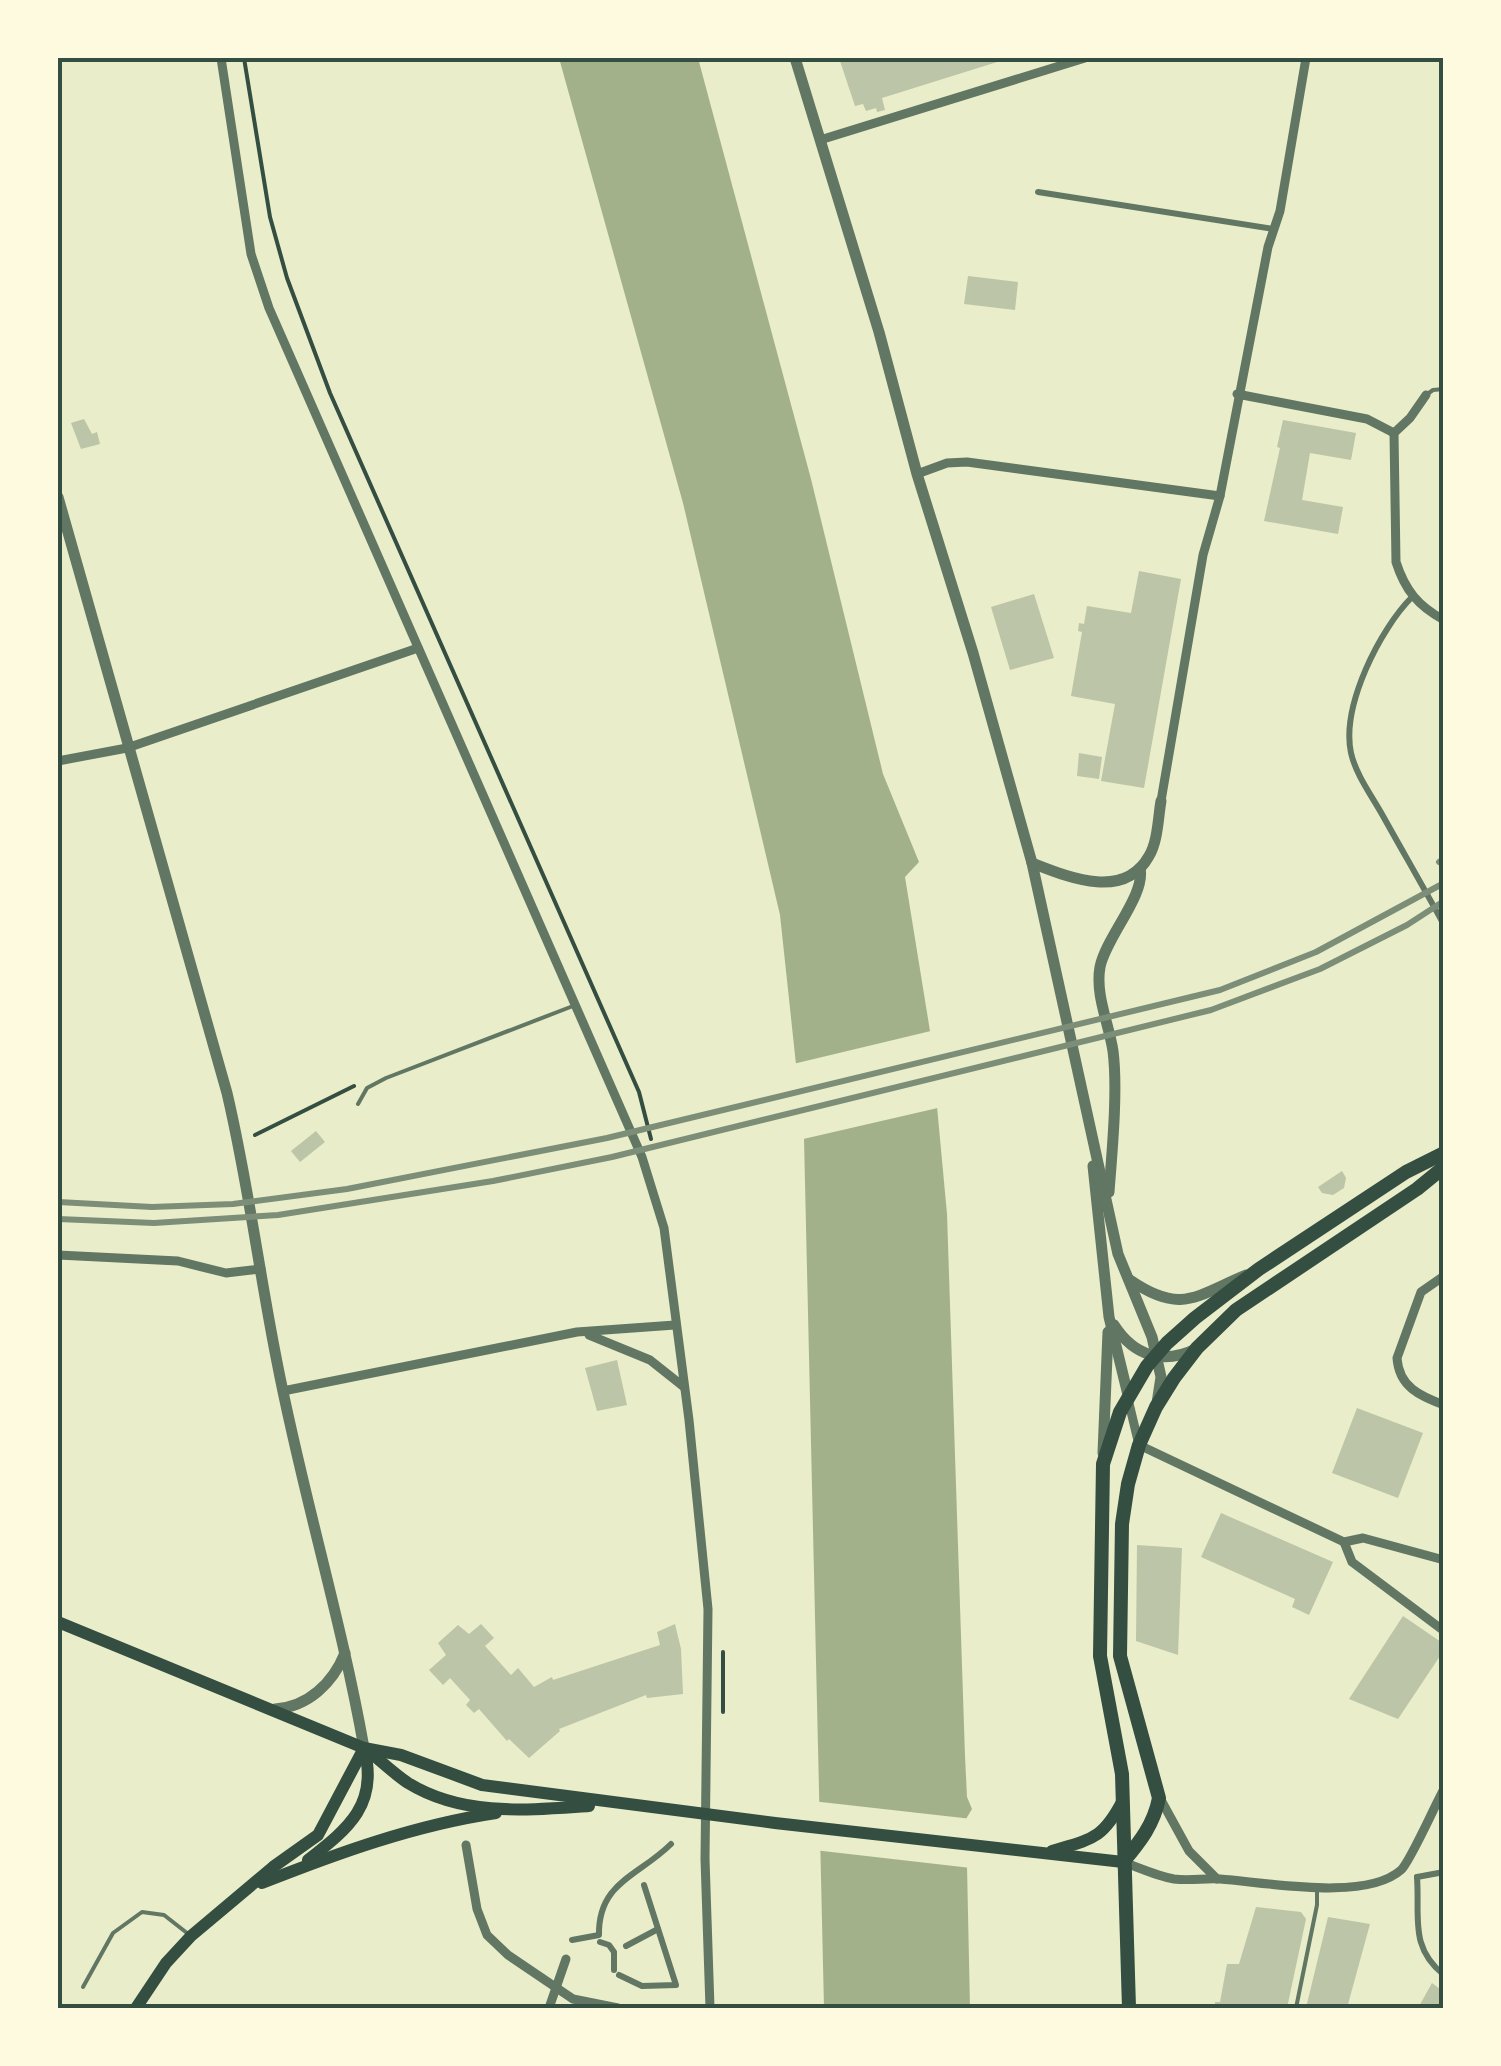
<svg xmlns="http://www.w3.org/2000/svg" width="1501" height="2066" font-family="Quicksand,sans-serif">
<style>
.water{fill:#a3b18a}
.pier{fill:#e9edc9}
.building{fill:#bcc5a7}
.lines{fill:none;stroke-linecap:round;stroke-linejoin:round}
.path{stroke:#344e41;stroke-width:4}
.service{stroke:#617663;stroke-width:4}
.pedestrian{stroke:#617663;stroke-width:6}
.minor{stroke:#617663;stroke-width:9}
.tertiary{stroke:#617663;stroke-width:11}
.secondary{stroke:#344e41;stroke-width:12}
.primary{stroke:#344e41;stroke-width:14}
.rail{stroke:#7c8e77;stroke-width:6}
.neatline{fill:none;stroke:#344e41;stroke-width:4}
</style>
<rect width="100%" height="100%" fill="#e9edc9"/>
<path class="water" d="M 559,58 L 698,58 L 811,479 L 883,774 L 919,862 L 905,877 L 930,1031 L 947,1214 L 965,1756 L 967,1797 L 972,1809 L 966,1819 L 970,2008 L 824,2008 L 804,1139 L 780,915 L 683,503 Z"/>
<g class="pier">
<path d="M 935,1030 L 942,1107 L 799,1140 L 793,1064 Z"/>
<path d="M 812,1801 L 972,1819 L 971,1868 L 814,1850 Z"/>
</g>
<g class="building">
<path d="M 839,58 L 1010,58 L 882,98 L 885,110 L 877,112 L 876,108 L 866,111 L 863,104 L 855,106 Z"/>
<path d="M 968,276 L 1018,282 L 1015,310 L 964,304 Z"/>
<path d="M 84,419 L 92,434 L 97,432 L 100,444 L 81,449 L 71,423 Z"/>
<path d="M 1283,420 L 1356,433 L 1351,460 L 1310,453 L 1302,500 L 1343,507 L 1338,534 L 1264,521 L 1280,448 L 1277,447 Z"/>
<path d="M 1139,571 L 1181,579 L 1144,788 L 1101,781 L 1115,704 L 1071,696 L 1082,632 L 1078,631 L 1079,623 L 1084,624 L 1087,606 L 1131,613 Z"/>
<path d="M 1034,594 L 1054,658 L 1010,670 L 991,607 Z"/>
<path d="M 1079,753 L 1102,757 L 1099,779 L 1077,776 Z"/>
<path d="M 316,1131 L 325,1142 L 300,1162 L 291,1151 Z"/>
<path d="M 1342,1171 L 1346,1178 L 1344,1188 L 1333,1195 L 1322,1193 L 1318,1187 Z"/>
<path d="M 617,1360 L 627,1405 L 597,1411 L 585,1368 Z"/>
<path d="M 1357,1408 L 1423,1433 L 1398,1498 L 1332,1473 Z"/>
<path d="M 1221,1513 L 1333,1562 L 1309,1615 L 1292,1607 L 1295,1599 L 1201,1557 Z"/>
<path d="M 1137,1545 L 1182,1548 L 1178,1655 L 1136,1641 Z"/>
<path d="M 1403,1616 L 1444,1644 L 1444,1650 L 1398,1719 L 1349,1699 Z"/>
<path d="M 481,1624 L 494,1638 L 485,1646 L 511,1675 L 518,1668 L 534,1687 L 552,1677 L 553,1680 L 660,1645 L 657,1632 L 675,1624 L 681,1649 L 683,1694 L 647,1698 L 646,1695 L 559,1729 L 560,1731 L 529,1758 L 509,1739 L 507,1741 L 479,1709 L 474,1713 L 466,1705 L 470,1700 L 450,1678 L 443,1685 L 429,1670 L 446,1655 L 438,1643 L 458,1625 L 469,1634 Z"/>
<path d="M 1256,1907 L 1301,1912 L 1306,1919 L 1287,2008 L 1215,2008 L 1215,2002 L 1220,2002 L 1227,1964 L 1239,1964 Z"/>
<path d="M 1328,1917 L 1370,1924 L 1347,2008 L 1306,2008 Z"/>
<path d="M 1432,1983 L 1444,1992 L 1444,2008 L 1418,2008 Z"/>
</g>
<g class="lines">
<g class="path">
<path d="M 244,58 L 270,217 L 287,278 L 330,393 L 639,1092 L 651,1139"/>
<path d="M 255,1135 L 354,1086"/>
<path d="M 723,1712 L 723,1652"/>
</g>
<g class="service">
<path d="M 1426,395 L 1433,390 L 1444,389"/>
<path d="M 358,1104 L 367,1088 L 386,1078 L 573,1006"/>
<path d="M 83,1987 L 113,1933 L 142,1912 L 164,1915 L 187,1933"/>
<path d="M 1296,2008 L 1317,1905 L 1317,1888"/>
</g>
<g class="pedestrian">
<path d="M 1038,192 L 1274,229"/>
<path d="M 1412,597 C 1380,629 1341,706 1351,753 C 1356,775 1372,796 1383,816 C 1403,852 1424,888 1444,925"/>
<path d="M 1417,1877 C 1420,1917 1409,1947 1444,1975"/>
<path d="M 1417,1877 L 1444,1872"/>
<path d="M 572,1940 L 599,1935 C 598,1882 639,1876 671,1844"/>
<path d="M 600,1942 L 609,1945 L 614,1952 L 614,1970"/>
<path d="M 626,1946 L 658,1929"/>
<path d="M 619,1975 L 642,1986 L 676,1985 L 644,1885"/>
</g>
<g class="minor">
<path d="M 221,58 L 251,254 L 269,308 L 642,1157 L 664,1228 L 689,1420 L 708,1609 L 705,1859 L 710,2008"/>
<path d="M 820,140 L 1085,58"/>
<path d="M 1237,394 L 1367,419 L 1394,433"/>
<path d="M 1394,433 L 1396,562 C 1405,590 1418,606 1444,620"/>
<path d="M 1394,433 L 1410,418 L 1426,395"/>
<path d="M 917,474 L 947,463 L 967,462 L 1220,496"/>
<path d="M 58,761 L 127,748 L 418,648"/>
<path d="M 1161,801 L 1203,555 L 1220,496 L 1268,247 L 1280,211 L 1306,58"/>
<path d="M 58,1255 L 178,1261 L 226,1273 L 261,1269"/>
<path d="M 1444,1276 L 1421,1292 L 1397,1358 C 1399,1387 1420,1396 1444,1405"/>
<path d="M 589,1335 L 650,1360 L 684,1387"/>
<path d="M 283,1391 L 577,1332 L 675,1325"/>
<path d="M 1128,1399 L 1139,1445 L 1344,1542 L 1363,1538 L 1444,1560"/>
<path d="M 1344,1542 L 1352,1562 L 1444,1631"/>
<path d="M 1161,1800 L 1189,1851 L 1217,1879"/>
<path d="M 466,1845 L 477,1909 L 487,1935 L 508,1955 L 573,1999 L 618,2008"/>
<path d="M 1123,1862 C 1140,1868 1157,1876 1174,1879 C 1190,1881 1205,1878 1220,1879 C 1265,1882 1365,1902 1401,1870 C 1410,1862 1435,1805 1444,1789"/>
<path d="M 549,2008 L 566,1959"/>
</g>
<g class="tertiary">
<path d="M 795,58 L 879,332 L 917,474 L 973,653 L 1032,863 L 1118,1254 L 1152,1337 L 1161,1377 L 1157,1403"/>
<path d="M 58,497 L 227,1093 C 248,1182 259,1272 277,1362 C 302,1492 341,1618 364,1748"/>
<path d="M 1032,863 C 1068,877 1124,901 1149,856 C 1158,841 1158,818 1161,801"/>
<path d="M 1093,1166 L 1109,1317 L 1128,1395"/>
<path d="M 1109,1192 C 1112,1152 1118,1090 1113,1051 C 1109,1024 1095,995 1100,967 C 1106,937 1146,895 1140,868"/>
<path d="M 1130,1280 C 1181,1315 1196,1296 1246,1275"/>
<path d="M 1114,1325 C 1134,1356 1163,1365 1196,1349"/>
<path d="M 1103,1453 L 1108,1332"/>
<path d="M 275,1709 C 308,1707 333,1683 345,1653"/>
</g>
<g class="secondary">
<path d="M 58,1622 L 364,1748 L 401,1755 L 482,1785 L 775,1823 L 1123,1862"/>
<path d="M 366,1749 C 380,1760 393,1773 408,1783 C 463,1817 529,1810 589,1806"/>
<path d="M 1052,1851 C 1092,1839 1103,1839 1123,1800"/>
<path d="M 308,1860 C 349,1828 379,1804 364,1748"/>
<path d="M 262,1883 C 338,1853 415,1825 496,1813"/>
<path d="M 136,2008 L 166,1963 L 191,1936 L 273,1867 L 318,1835 L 364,1748"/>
</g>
<g class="primary">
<path d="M 1123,1862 C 1140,1842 1154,1824 1159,1798 L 1120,1656 L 1122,1524 L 1128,1484 L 1139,1445 L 1156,1407 L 1174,1378 L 1197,1348 L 1236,1310 L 1417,1189 L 1444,1167"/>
<path d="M 1129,2008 L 1122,1774 L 1100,1656 L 1103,1464 L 1120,1412 L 1147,1366 L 1167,1343 L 1195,1318 L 1259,1269 L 1406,1172 L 1444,1153"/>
</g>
<g class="rail">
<path d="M 1439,862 L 1444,858"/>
<path d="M 58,1202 L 152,1207 L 233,1204 L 347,1189 L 607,1138 L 1220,990 L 1316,952 L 1444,883"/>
<path d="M 58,1219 L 154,1223 L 278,1215 L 493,1181 L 612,1157 L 1211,1010 L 1320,969 L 1407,925 L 1444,901"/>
</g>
</g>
<rect width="1501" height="2066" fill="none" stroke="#fefae0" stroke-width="120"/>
<rect x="60" y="60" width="1381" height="1946" class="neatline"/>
</svg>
